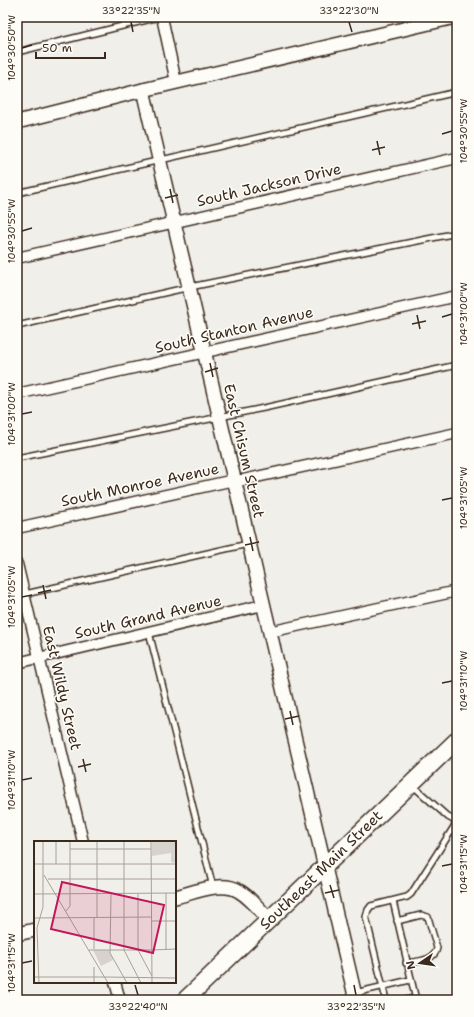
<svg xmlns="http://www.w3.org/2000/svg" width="474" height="1017" font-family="'Shantell Sans',sans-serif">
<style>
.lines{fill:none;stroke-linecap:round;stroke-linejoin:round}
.service-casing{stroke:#3b2a1e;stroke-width:8}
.minor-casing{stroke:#3b2a1e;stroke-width:13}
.tertiary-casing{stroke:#3b2a1e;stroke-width:16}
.primary-casing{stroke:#3b2a1e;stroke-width:19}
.service{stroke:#fdfcf7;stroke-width:5}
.minor{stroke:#fdfcf7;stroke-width:10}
.tertiary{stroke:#fdfcf7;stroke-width:13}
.primary{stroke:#fdfcf7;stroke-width:16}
.ticks{fill:none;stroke:#3b2a1e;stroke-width:1.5}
.labels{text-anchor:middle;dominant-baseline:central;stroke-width:3;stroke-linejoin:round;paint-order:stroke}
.street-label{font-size:15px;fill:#3b2a1e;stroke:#fdfcf7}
.inset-road{fill:none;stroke:#a8a098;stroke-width:1}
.view{fill:#c2185b;fill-opacity:0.15;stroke:#c2185b;stroke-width:2}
.inset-edge{fill:none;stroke:#3b2a1e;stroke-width:2}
.neatline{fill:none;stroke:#3b2a1e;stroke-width:1.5}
.ticks-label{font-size:10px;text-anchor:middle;fill:#3b2a1e}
</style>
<rect width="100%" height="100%" fill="#f1efea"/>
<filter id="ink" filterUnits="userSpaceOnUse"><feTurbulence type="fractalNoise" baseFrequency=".025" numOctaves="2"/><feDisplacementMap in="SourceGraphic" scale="8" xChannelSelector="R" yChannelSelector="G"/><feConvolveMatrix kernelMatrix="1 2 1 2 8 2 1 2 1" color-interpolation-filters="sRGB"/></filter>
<g filter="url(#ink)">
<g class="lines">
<g class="service-casing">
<g id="service">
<path d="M 17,52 L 159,17"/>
<path d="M 17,193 L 457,92"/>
<path d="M 17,326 L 190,287 L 457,233"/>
<path d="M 17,458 L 264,408 L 457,365"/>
<path d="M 25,594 L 248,544"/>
<path d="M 149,632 L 213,887"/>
<path d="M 412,785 L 448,817 L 457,822"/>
<path d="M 393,901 L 416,1000"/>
<path d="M 397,921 L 421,915 L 428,917 L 437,948 C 435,961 417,961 406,963"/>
<path d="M 355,993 L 410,980"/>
<path d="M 386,1000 L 366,917 L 368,910 L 371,906 L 407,897 L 411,894 L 457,822"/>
<path d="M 406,1000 L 415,998"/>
</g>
</g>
<g class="minor-casing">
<g id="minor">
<path d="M 162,17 L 176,82"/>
<path d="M 17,258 L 457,158"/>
<path d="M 17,394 L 457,296"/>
<path d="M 17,528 L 234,480 L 243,480 L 457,433"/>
<path d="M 17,564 L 83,842"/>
<path d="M 269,632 L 457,591"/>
<path d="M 17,663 L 263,605"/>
<path d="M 115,982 L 120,1000"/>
</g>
</g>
<g class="tertiary-casing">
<g id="tertiary">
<path d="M 143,90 L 356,1000"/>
<path d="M 17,122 L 143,90 L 455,17"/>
<path d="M 175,897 C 193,893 222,880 239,891 C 251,898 260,910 269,920"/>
<path d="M 17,934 L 35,930"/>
</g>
</g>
<g class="primary-casing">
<path id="primary" d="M 185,1000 L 457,740"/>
</g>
<use href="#service" class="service"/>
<use href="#minor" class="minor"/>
<use href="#tertiary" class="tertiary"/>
<use href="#primary" class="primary"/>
</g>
</g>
<path class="ticks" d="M 131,22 L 133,32M 349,22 L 352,32M 22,48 L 32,45M 442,134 L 452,131M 377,141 L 380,155M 372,150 L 385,147M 170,189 L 173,203M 165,198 L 178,195M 22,231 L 32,228M 417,315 L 420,329M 442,317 L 452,314M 412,324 L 426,321M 210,363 L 213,377M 205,372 L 218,368M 22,414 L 32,412M 442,500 L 452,498M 250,537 L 253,551M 245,545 L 259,542M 43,585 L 46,599M 38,593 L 51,590M 22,597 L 32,595M 442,683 L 452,681M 290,711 L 293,725M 285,719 L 299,716M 83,759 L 86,772M 78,767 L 91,764M 22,780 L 32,778M 442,866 L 452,864M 330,885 L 334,898M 325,893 L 339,890M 22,963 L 32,961M 135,985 L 138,995M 354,985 L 356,995"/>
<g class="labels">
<g class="street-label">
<text transform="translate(269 185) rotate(-13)">South Jackson Drive</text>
<text transform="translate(234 330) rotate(-13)">South Stanton Avenue</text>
<text transform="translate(244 451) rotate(77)">East Chisum Street</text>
<text transform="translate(140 485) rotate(-12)">South Monroe Avenue</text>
<text transform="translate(148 617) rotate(-13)">South Grand Avenue</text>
<text transform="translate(62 688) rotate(77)">East Wildy Street</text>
<text transform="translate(321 870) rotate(-44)">Southeast Main Street</text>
</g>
</g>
<g transform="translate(34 841)">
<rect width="142" height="142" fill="#f1efea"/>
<path d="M 118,0 L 142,0 L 142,22 L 137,21 L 137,12 L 118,15 ZM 59,109 L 75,109 L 79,119 L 67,125 Z" fill="#d7d2cc"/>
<path class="inset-road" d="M 22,0 L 22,23M 63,0 L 63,76M 90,0 L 90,109 L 107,142M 117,0 L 118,142M 36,8 L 117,8M 0,23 L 142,23M 10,34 L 74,142M 14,38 L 142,38M 132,52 L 132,108M 0,53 L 142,52M 77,53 L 76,112 L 93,142M 104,53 L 104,109 L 118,135M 32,70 L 36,65 L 36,0M 0,77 L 118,76M 118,80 L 142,80M 60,108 L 60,76M 55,109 L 118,109M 118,109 L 142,108M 0,136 L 71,136M 71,136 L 142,137M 5,142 L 3,87 L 9,66 L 9,0M 60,142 L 60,126"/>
<path class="view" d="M 28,41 L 130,64 L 119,112 L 17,88 Z"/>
<rect width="142" height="142" class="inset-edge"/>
</g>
<rect width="474" height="1017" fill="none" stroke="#fdfcf7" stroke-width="44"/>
<g transform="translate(420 963) rotate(257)" stroke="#fdfcf7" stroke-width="3" paint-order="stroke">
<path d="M0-3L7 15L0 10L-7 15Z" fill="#3b2a1e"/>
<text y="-6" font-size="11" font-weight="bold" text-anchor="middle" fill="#3b2a1e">N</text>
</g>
<path d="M36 52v6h69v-6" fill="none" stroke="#3b2a1e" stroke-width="2"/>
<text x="42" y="52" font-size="12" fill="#3b2a1e" stroke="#fdfcf7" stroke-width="3" paint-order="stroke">50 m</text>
<rect x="22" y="22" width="430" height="973" class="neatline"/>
<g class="ticks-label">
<text x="131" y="14">33°22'35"N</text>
<text x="349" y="14">33°22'30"N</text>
<text transform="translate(11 48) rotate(-90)" y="4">104°30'50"W</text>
<text transform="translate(463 131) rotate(-90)" y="4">104°30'55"W</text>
<text transform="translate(11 231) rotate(-90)" y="4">104°30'55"W</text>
<text transform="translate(463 314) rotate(-90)" y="4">104°31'00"W</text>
<text transform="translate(11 414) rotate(-90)" y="4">104°31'00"W</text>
<text transform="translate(463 498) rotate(-90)" y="4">104°31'05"W</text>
<text transform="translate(11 597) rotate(-90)" y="4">104°31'05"W</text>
<text transform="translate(463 681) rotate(-90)" y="4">104°31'10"W</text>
<text transform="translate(11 780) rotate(-90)" y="4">104°31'10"W</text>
<text transform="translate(463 864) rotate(-90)" y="4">104°31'15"W</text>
<text transform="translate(11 963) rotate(-90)" y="4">104°31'15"W</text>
<text x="138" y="1010">33°22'40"N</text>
<text x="356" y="1010">33°22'35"N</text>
</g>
</svg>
